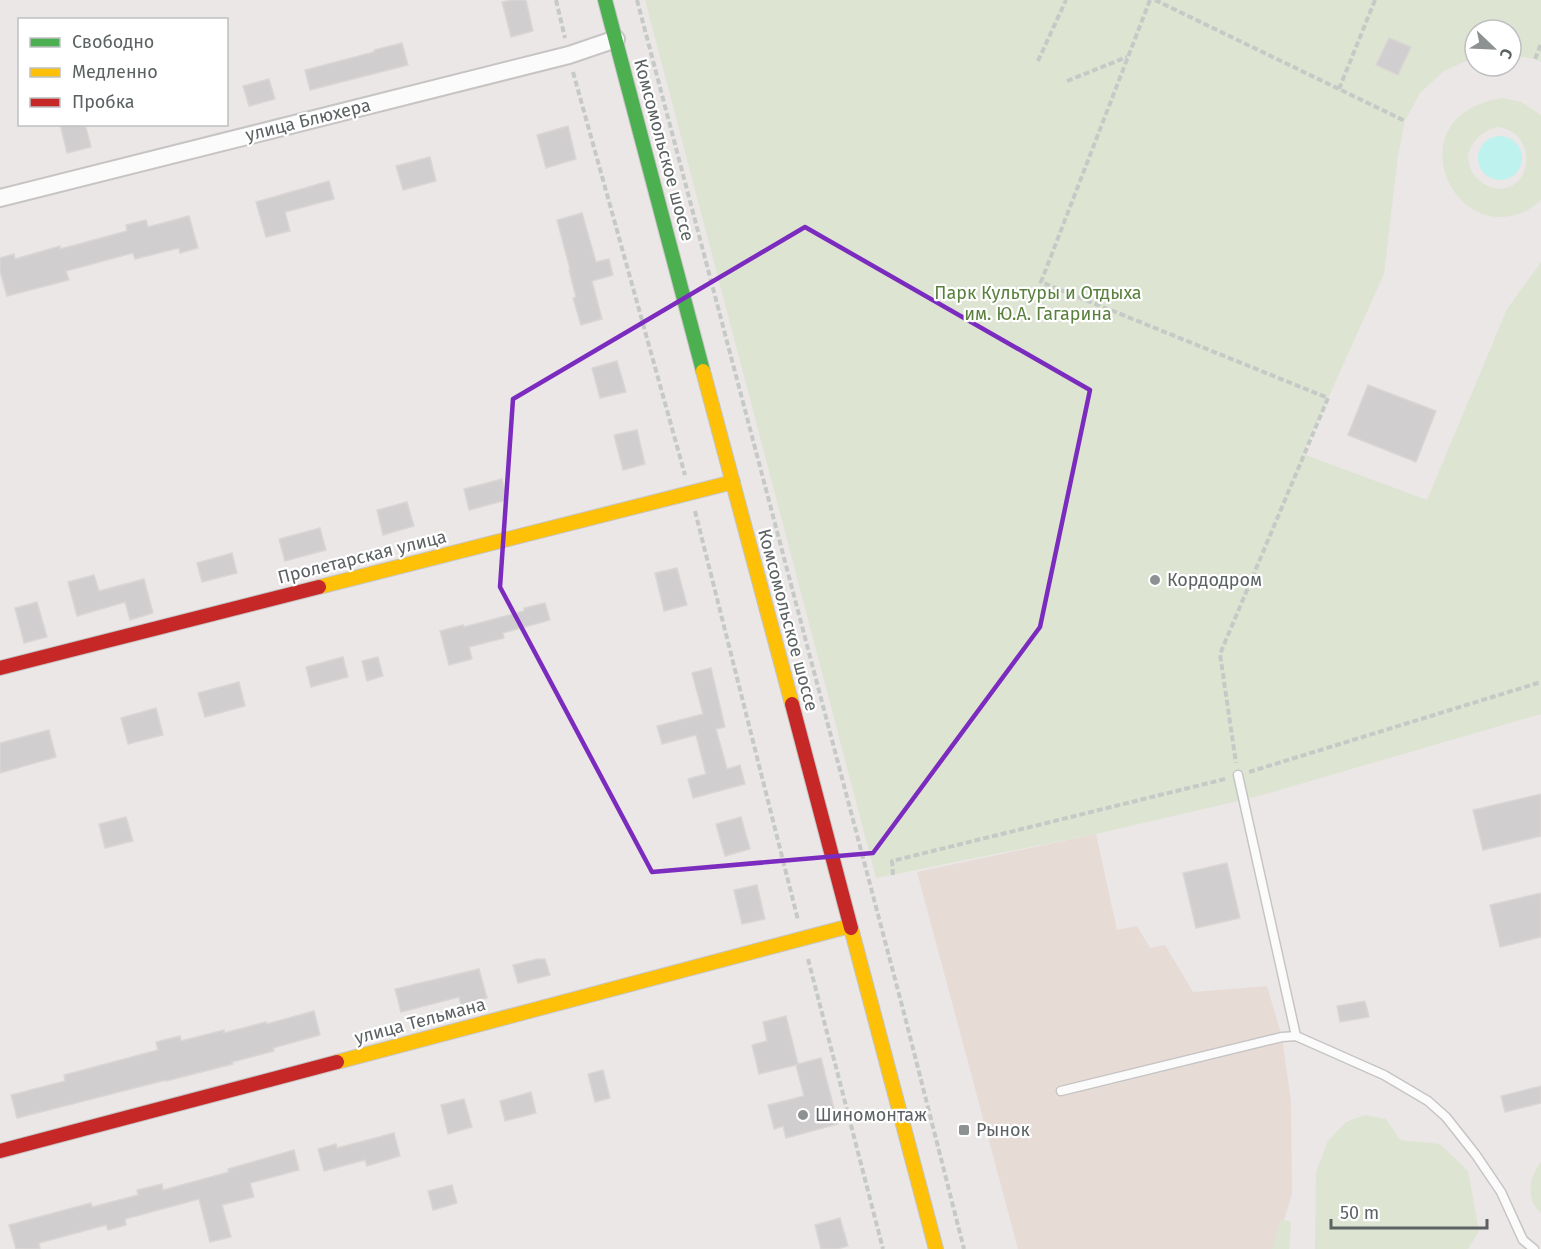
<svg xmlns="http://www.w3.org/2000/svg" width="1541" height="1249" font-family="'Fira Sans',sans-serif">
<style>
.commercial{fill:#e7dbd6}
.green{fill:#dde4d2;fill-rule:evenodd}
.water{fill:#bef2ef}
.building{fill:#d1cecf;stroke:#dad6d5;stroke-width:1.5}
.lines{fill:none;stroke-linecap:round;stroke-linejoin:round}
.lane-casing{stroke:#c6c5c4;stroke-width:11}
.street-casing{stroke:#c6c5c4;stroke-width:20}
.fast-casing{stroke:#c5c5c5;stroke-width:16}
.slow-casing{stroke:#c5c5c5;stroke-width:16}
.jam-casing{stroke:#c5c5c5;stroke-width:16}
.path{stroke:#c6cac7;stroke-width:4;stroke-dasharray:6 3;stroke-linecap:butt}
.lane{stroke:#fcfbfb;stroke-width:8}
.street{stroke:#fcfbfb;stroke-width:16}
.fast{stroke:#4caf50;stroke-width:14}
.slow{stroke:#ffc107;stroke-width:14}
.jam{stroke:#c62828;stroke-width:14}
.marked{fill:none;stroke:#7b2cbf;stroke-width:4.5;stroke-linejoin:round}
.poi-dot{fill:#8e9191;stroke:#fff;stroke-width:2}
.labels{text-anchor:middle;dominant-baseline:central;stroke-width:4.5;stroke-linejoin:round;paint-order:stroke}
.street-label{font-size:18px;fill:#5c6263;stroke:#fff}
.park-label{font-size:18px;fill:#5a803d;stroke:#fff}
.poi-label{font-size:18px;fill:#5c6263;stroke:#fff;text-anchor:start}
</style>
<rect width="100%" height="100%" fill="#ebe7e6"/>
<path class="commercial" d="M 1096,834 L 1117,930 L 1137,926 L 1150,948 L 1165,945 L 1193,992 L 1267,986 L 1282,1037 L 1291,1102 L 1292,1194 L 1275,1249 L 1018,1249 L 917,872 Z"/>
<g class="green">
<path d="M 645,0 L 1541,0 L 1541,62 L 1535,59 L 1511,55 L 1511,30 L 1475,30 L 1475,57 L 1444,71 L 1420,93 L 1405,121 L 1398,156 L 1384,274 L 1303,454 L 1427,500 L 1507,309 L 1541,262 L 1541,714 L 1255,797 L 1096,834 L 876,878 Z"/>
<path d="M 1502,98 L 1521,102 L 1541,115 L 1541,200 C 1536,204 1531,208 1526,211 C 1450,246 1395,115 1502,98 ZM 1497,127 C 1541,131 1533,200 1490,187 C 1483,184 1476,179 1472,172 C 1461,151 1477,132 1497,127 Z"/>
<path d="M 1365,1115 L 1386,1119 L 1400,1140 L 1440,1144 L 1468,1171 L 1479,1231 L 1468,1249 L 1315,1249 L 1316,1172 L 1328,1141 L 1346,1122 Z"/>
<path d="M 1541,1162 L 1541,1213 C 1525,1200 1529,1176 1541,1162 Z"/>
<path d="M 1281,1220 L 1290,1221 L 1291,1228 L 1289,1249 L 1272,1249 Z"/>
</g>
<circle class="water" cx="1500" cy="158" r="22"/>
<g class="building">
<path d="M 512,0 L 526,0 L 533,31 L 511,37 L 502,2 Z"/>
<path d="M 1389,38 L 1411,47 L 1398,75 L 1376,65 Z"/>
<path d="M 402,43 L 408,65 L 310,90 L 305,70 L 374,52 L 374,50 Z"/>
<path d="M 269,79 L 275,99 L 249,106 L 243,86 Z"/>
<path d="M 60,124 L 85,124 L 91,147 L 67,153 Z"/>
<path d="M 568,126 L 576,159 L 546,168 L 537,135 Z"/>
<path d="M 430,157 L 436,181 L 403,190 L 396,166 Z"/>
<path d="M 329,181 L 334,199 L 285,212 L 290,231 L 266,237 L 256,202 Z"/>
<path d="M 582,213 L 596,262 L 609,259 L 613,275 L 592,281 L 602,319 L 581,325 L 573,298 L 576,297 L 569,270 L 570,269 L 557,220 Z"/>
<path d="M 189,216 L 198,248 L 180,253 L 179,248 L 135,259 L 133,253 L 66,271 L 69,280 L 7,296 L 0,271 L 0,258 L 14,254 L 15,259 L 60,246 L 60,249 L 127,231 L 126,225 L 146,220 L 148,227 Z"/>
<path d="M 617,361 L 626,392 L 600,398 L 592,368 Z"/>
<path d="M 1368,385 L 1436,411 L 1416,462 L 1348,435 Z"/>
<path d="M 637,430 L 645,464 L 623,470 L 614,435 Z"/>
<path d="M 502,479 L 507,500 L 469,510 L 464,489 Z"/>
<path d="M 407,502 L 414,526 L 383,535 L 377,510 Z"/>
<path d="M 320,528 L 326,550 L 285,561 L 279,539 Z"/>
<path d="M 232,553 L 237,573 L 202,582 L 197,563 Z"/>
<path d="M 677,568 L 687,605 L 664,611 L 655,573 Z"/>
<path d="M 94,575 L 99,591 L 144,579 L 153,613 L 130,620 L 125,602 L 77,616 L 68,582 Z"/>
<path d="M 37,602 L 47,637 L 24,643 L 15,608 Z"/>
<path d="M 545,603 L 550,620 L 503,633 L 504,638 L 469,647 L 472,659 L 449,665 L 440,631 L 463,625 L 464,627 L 524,611 L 524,608 Z"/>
<path d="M 343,657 L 348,677 L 311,687 L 306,667 Z"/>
<path d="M 378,657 L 383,676 L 367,681 L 362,661 Z"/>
<path d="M 711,668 L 725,727 L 716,729 L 727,769 L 740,765 L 745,784 L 693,798 L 688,779 L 706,774 L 696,735 L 662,744 L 657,726 L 703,714 L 692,673 Z"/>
<path d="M 239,682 L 245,706 L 205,717 L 198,693 Z"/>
<path d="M 156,708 L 163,735 L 128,744 L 121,718 Z"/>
<path d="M 49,730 L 56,757 L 0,773 L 0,743 Z"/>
<path d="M 1541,794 L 1541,836 L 1483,850 L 1473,810 Z"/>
<path d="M 126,817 L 133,841 L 105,848 L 99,824 Z"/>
<path d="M 741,817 L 750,849 L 725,856 L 716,824 Z"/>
<path d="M 1227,863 L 1240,918 L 1196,928 L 1183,873 Z"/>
<path d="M 757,885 L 765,919 L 742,924 L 734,890 Z"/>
<path d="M 1541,893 L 1541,937 L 1500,947 L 1490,905 Z"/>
<path d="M 538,959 L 545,959 L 550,975 L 518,983 L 513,965 Z"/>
<path d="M 479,969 L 487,998 L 461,1005 L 459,997 L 401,1012 L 395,989 Z"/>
<path d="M 1365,1001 L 1369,1017 L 1340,1022 L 1337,1006 Z"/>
<path d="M 314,1011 L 320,1035 L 273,1048 L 274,1051 L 232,1062 L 233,1064 L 166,1081 L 166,1080 L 17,1118 L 11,1095 L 65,1081 L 64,1075 L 158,1050 L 156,1042 L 180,1036 L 181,1041 L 224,1030 L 224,1033 L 266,1022 L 267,1024 Z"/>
<path d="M 786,1016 L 798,1064 L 821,1058 L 838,1124 L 786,1138 L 783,1126 L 774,1129 L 768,1105 L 804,1096 L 796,1065 L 759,1074 L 752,1045 L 767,1041 L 763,1022 Z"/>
<path d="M 603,1070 L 610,1098 L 595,1102 L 588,1074 Z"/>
<path d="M 1541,1086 L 1541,1103 L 1505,1112 L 1501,1096 Z"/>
<path d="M 531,1092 L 536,1113 L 505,1121 L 500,1101 Z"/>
<path d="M 464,1099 L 472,1127 L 448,1134 L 441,1105 Z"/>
<path d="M 394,1133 L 400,1156 L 367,1166 L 365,1160 L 324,1171 L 318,1149 L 336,1144 L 337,1148 Z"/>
<path d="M 294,1150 L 299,1170 L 250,1183 L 254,1197 L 222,1205 L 231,1237 L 210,1242 L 199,1199 L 125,1219 L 126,1225 L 108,1230 L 106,1225 L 39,1243 L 40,1249 L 16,1249 L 9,1225 L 91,1203 L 92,1207 L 138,1195 L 137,1190 L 162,1184 L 163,1190 L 229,1172 L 228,1169 Z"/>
<path d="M 452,1185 L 457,1203 L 433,1210 L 428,1191 Z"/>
<path d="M 840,1218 L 848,1246 L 837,1249 L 821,1249 L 815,1225 Z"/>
</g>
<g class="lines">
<g class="lane-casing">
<g id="lane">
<path d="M 1238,775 L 1296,1036"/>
<path d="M 1061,1091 L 1282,1037 L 1296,1036 L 1384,1075 L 1428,1101 L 1446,1117 L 1476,1155 L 1501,1192 L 1523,1240 L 1534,1249"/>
</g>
</g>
<g class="street-casing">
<path id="street" d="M 0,198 L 569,55 L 616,39"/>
</g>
<g class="fast-casing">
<path id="fast" d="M 605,0 L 703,371"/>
</g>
<g class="slow-casing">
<g id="slow">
<path d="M 703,371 L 792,704"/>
<path d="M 319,587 L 733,482"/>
<path d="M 851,928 L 936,1249"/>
<path d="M 337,1062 L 850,926"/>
</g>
</g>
<g class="jam-casing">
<g id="jam">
<path d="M 0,668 L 319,587"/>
<path d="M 792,704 L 851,928"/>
<path d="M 0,1151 L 337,1062"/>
</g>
</g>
<g class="path">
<path d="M 556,0 L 565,38"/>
<path d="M 637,0 L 905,1017 L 964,1249"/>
<path d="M 1150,0 L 1041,282 L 1328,398 L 1220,654 L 1236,763"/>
<path d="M 1155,0 L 1405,121"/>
<path d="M 1535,59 L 1541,44"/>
<path d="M 1038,61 L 1066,0"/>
<path d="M 573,72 L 685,475"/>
<path d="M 1067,81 L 1127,57"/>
<path d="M 1339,89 L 1375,0"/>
<path d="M 695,511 L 798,920"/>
<path d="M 1249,772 L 1541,682"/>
<path d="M 893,875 L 892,861 L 1225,779"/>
<path d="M 808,959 L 883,1249"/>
</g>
<use href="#lane" class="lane"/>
<use href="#street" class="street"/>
<use href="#fast" class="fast"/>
<use href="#slow" class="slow"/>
<use href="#jam" class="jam"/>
</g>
<path class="marked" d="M 805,227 L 1090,390 L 1040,627 L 873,853 L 652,872 L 500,587 L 513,399 Z"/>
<g class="poi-dot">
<circle cx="1155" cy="580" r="6"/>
<circle cx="803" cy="1115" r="6"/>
<rect x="958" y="1124" width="12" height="12" rx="3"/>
</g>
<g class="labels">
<g class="street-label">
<text transform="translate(308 120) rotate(-14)">улица Блюхера</text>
<text transform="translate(664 150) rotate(75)">Комсомольское шоссе</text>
<text transform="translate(362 557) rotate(-14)">Пролетарская улица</text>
<text transform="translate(788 620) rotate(75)">Комсомольское шоссе</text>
<text transform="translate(420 1021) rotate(-15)">улица Тельмана</text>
</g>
<g class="park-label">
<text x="1038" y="293">Парк Культуры и Отдыха<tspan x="1038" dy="21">им. Ю.А. Гагарина</tspan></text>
</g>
<g class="poi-label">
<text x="1167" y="580">Кордодром</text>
<text x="815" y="1115">Шиномонтаж</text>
<text x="976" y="1130">Рынок</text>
</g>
</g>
<rect x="18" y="18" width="210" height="108" fill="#ffffff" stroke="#bec0c1" stroke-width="1.5"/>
<rect x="30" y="38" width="30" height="9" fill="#4caf50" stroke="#bec0c1" stroke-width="1.5"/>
<text x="72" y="48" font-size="18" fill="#5c6263">Свободно</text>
<rect x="30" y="68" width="30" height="9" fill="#ffc107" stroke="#bec0c1" stroke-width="1.5"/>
<text x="72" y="78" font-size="18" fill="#5c6263">Медленно</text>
<rect x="30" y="98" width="30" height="9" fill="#c62828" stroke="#bec0c1" stroke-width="1.5"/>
<text x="72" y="108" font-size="18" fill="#5c6263">Пробка</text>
<g transform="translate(1493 48) rotate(113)"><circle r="28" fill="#ffffff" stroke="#bec0c1" stroke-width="1.5"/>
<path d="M0-4.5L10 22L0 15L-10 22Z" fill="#8e9191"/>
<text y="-9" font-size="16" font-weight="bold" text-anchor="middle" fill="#5c6263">С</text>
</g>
<path d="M1331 1219v9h156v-9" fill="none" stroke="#5c6263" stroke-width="3"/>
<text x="1340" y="1219" font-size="18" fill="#5c6263" stroke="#ffffff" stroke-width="4.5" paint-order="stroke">50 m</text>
</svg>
